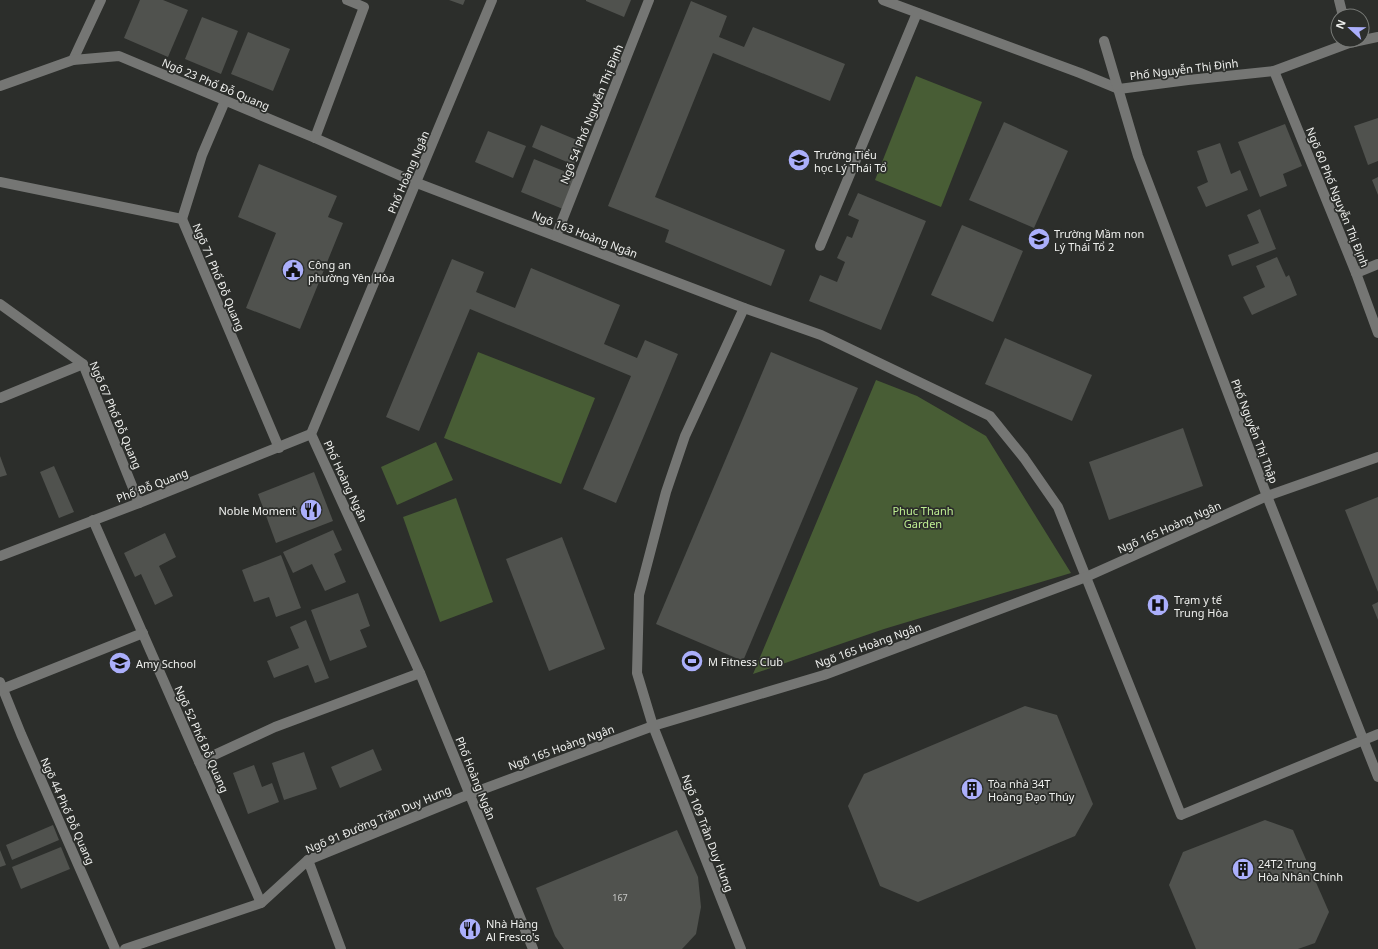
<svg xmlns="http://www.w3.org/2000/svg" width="1378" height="949" font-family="'Noto Sans',sans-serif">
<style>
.green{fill:#485d35}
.building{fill:#50524e}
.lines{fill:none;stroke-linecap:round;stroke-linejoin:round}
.minor{stroke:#757674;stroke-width:10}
.labels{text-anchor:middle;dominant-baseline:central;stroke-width:3.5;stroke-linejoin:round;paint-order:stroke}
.number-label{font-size:9px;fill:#c7c8c6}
.street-label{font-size:11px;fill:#eff0ee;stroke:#2c2e2b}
.poi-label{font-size:11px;fill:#eff0ee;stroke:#2c2e2b;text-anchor:start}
.park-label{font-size:11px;fill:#beee92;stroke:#2c2e2b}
</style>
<rect width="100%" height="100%" fill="#2c2e2b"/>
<g class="green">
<path d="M 916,76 L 982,102 L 941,207 L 875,180 Z"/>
<path d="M 478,352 L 595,398 L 561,484 L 444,438 Z"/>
<path d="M 876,380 L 917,396 L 986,436 L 1071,573 L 884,629 L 753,674 Z"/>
<path d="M 436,442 L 453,480 L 397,505 L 381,467 Z"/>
<path d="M 456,498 L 493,602 L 440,622 L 403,517 Z"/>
</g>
<g class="building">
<path d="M 140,0 L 163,0 L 188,10 L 168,57 L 124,38 Z"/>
<path d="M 449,0 L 465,0 L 463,5 Z"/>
<path d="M 586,0 L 631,0 L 624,17 L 586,1 Z"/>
<path d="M 691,1 L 727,16 L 719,37 L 744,47 L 753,27 L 845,64 L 830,101 L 713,53 L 655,197 L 785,250 L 771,286 L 665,242 L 669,230 L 608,206 Z"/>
<path d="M 202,17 L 238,31 L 221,74 L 185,59 Z"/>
<path d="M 248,32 L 290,49 L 273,91 L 231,74 Z"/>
<path d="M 1378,118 L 1378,161 L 1368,165 L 1354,126 Z"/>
<path d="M 1004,122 L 1068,151 L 1034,228 L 969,200 Z"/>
<path d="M 1285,124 L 1302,166 L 1283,174 L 1287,186 L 1260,197 L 1238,142 Z"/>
<path d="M 541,125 L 584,143 L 574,165 L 532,147 Z"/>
<path d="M 488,131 L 526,146 L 513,178 L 475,162 Z"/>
<path d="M 1220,143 L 1231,174 L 1240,170 L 1248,190 L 1206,207 L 1197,187 L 1208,182 L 1197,151 Z"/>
<path d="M 534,159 L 576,176 L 563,209 L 521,192 Z"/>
<path d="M 259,164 L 337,196 L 328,217 L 343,223 L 300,329 L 246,308 L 276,233 L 238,217 Z"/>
<path d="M 1378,177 L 1378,195 L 1372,180 Z"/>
<path d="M 858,193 L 926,221 L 881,330 L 809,301 L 820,275 L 837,282 L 845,262 L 837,258 L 847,236 L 852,238 L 859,220 L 848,215 Z"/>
<path d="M 1260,209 L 1276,249 L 1232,266 L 1228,255 L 1259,243 L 1247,215 Z"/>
<path d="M 962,225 L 1023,251 L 993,322 L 931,295 Z"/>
<path d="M 1277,257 L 1286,277 L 1289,275 L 1297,295 L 1252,315 L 1243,297 L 1265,287 L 1256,266 Z"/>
<path d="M 452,259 L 484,272 L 476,292 L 515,308 L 531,268 L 620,305 L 604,344 L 637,358 L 645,340 L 678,354 L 616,503 L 583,489 L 631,376 L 470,309 L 419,431 L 386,417 Z"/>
<path d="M 1005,338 L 1092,375 L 1072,421 L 985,384 Z"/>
<path d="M 771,352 L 858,388 L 743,661 L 656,624 Z"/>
<path d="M 1183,428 L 1203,486 L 1109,520 L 1089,462 Z"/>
<path d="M 0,456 L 7,475 L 0,477 Z"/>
<path d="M 54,466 L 74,512 L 59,518 L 40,472 Z"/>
<path d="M 314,472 L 333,521 L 276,543 L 258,494 Z"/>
<path d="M 1378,497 L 1378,592 L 1345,510 Z"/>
<path d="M 333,530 L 342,550 L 334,554 L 346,582 L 325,591 L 312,564 L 293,573 L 283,552 Z"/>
<path d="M 165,533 L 176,557 L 159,566 L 173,596 L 155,605 L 141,574 L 135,577 L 124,553 Z"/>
<path d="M 562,537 L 605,649 L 549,671 L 506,559 Z"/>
<path d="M 281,555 L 301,608 L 276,617 L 269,597 L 254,602 L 242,570 Z"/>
<path d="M 358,593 L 370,626 L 360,630 L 367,647 L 330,661 L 311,610 Z"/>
<path d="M 1378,602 L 1378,620 L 1372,605 Z"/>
<path d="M 306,620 L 329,678 L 315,683 L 308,665 L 274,678 L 267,661 L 299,648 L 290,627 Z"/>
<path d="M 1025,706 L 1057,715 L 1093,804 L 1075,836 L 918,902 L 880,886 L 848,806 L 864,774 Z"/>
<path d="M 373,749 L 382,770 L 340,788 L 331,767 Z"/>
<path d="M 304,752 L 317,789 L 284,800 L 272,763 Z"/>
<path d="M 254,765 L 262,787 L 272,783 L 279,802 L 248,814 L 233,773 Z"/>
<path d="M 1265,820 L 1293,830 L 1329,912 L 1315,943 L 1298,949 L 1196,949 L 1169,885 L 1183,852 Z"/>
<path d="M 53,825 L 59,840 L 12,860 L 6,845 Z"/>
<path d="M 677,830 L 698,877 L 701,907 L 696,934 L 682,949 L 564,949 L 555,936 L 536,888 Z"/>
<path d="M 61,847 L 70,869 L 21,889 L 12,867 Z"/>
<path d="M 0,850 L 6,865 L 0,867 Z"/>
</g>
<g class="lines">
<g class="minor">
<path d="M 492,0 L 311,434 L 420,673 L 533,949"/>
<path d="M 883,0 L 1080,73 L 1119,89 L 1188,80 L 1274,71 L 1349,43 L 1378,37"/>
<path d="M 1339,0 L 1343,16"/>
<path d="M 1104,41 L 1138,156 L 1267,496 L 1378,777"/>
<path d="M 73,60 L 101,0"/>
<path d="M 1274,71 L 1356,273 L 1378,333"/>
<path d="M 0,86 L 73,60 L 119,56 L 315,138 L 417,183 L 744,308 L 821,335 L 990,416 L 1024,458 L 1058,507 L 1181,815 L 1378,734"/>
<path d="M 315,138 L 364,7 L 347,0"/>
<path d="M 0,182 L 182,219 L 279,448"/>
<path d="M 182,219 L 202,155 L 225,101"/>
<path d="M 556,236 L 649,0"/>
<path d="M 820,246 L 917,13"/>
<path d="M 1356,273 L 1378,264"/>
<path d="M 0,304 L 83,364 L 139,503"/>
<path d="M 0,398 L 83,364"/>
<path d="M 93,520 L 261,903"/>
<path d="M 0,556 L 139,503 L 311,434"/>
<path d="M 0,682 L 21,734 L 115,949"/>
<path d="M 0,690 L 143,633"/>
<path d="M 199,762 L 275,727 L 420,673"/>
<path d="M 308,860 L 341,949"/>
<path d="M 125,949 L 261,903 L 308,860 L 470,794 L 653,726 L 824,675 L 1086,577 L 1267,496 L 1378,457"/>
<path d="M 741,949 L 653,726 L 637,673 L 639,595 L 666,492 L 685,436 L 744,308"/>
</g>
</g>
<defs>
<g id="school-disc" transform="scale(1.15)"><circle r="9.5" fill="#abaffb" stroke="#2c2e2b"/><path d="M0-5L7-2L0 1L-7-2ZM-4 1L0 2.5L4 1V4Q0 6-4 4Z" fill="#111"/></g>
<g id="civic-disc" transform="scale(1.15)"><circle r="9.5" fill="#abaffb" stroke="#2c2e2b"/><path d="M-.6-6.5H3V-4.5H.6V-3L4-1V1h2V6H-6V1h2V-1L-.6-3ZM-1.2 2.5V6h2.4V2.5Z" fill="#111"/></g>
<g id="restaurant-disc" transform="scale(1.15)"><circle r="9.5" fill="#abaffb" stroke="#2c2e2b"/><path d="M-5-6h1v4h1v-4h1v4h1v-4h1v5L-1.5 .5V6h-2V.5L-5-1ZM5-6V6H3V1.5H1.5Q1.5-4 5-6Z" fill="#111"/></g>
<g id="hospital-disc" transform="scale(1.15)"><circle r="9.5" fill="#abaffb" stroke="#2c2e2b"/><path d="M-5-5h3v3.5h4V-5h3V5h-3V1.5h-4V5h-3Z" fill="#111"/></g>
<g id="stadium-disc" transform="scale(1.15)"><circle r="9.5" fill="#abaffb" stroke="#2c2e2b"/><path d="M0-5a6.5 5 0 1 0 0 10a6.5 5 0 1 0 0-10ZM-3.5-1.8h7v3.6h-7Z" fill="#111"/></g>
<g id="building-disc" transform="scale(1.15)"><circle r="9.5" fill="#abaffb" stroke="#2c2e2b"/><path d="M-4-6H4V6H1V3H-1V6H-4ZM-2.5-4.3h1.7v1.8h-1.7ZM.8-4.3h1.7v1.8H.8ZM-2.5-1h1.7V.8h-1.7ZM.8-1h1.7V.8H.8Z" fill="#111"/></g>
</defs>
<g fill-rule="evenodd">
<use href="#school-disc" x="799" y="160"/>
<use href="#school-disc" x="1039" y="239"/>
<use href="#civic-disc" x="293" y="270"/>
<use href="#restaurant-disc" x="311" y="510"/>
<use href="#hospital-disc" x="1158" y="605"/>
<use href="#stadium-disc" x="692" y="661"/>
<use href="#school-disc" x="120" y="663"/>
<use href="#building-disc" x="972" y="789"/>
<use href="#building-disc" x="1243" y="869"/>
<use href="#restaurant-disc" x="470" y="929"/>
</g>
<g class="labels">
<g class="number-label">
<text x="620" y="897">167</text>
</g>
<g class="street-label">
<text transform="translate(1184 69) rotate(-7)">Phố Nguyễn Thị Định</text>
<text transform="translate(216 84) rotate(23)">Ngõ 23 Phố Đỗ Quang</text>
<text transform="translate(591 114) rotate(-68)">Ngõ 54 Phố Nguyễn Thị Định</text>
<text transform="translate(408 172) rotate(-67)">Phố Hoàng Ngân</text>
<text transform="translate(1338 197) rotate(68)">Ngõ 60 Phố Nguyễn Thị Định</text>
<text transform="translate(585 234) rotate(21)">Ngõ 163 Hoàng Ngân</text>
<text transform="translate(219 277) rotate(67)">Ngõ 71 Phố Đỗ Quang</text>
<text transform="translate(116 415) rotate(67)">Ngõ 67 Phố Đỗ Quang</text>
<text transform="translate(1255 431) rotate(69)">Phố Nguyễn Thị Thập</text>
<text transform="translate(346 481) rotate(65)">Phố Hoàng Ngân</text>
<text transform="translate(152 485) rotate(-21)">Phố Đỗ Quang</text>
<text transform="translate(1169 527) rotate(-24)">Ngõ 165 Hoàng Ngân</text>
<text transform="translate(868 645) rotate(-20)">Ngõ 165 Hoàng Ngân</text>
<text transform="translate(202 739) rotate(66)">Ngõ 52 Phố Đỗ Quang</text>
<text transform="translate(561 747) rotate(-20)">Ngõ 165 Hoàng Ngân</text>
<text transform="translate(476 778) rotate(68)">Phố Hoàng Ngân</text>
<text transform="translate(68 811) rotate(66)">Ngõ 44 Phố Đỗ Quang</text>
<text transform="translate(378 819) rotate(-23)">Ngõ 91 Đường Trần Duy Hưng</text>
<text transform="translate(708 833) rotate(69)">Ngõ 109 Trần Duy Hưng</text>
</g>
<g class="poi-label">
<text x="814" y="154">Trường Tiểu<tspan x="814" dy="13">học Lý Thái Tổ</tspan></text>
<text x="1054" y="233">Trường Mầm non<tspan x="1054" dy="13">Lý Thái Tổ 2</tspan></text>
<text x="308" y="264">Công an<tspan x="308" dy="13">phường Yên Hòa</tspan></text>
<text x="296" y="510" text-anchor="end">Noble Moment</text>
<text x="1174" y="599">Trạm y tế<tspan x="1174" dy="13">Trung Hòa</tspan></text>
<text x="708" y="661">M Fitness Club</text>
<text x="136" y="663">Amy School</text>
<text x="988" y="783">Tòa nhà 34T<tspan x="988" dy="13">Hoàng Đạo Thúy</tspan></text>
<text x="1258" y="863">24T2 Trung<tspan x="1258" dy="13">Hòa Nhân Chính</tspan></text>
<text x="486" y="923">Nhà Hàng<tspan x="486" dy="13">Al Fresco's</tspan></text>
</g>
<g class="park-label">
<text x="923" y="510">Phuc Thanh<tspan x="923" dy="13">Garden</tspan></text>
</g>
</g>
<g transform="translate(1350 28) rotate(292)"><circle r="19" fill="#2c2e2b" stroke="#7a7c79"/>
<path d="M0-3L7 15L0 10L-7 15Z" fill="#abaffb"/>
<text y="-6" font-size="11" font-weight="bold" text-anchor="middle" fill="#eff0ee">N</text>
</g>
</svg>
